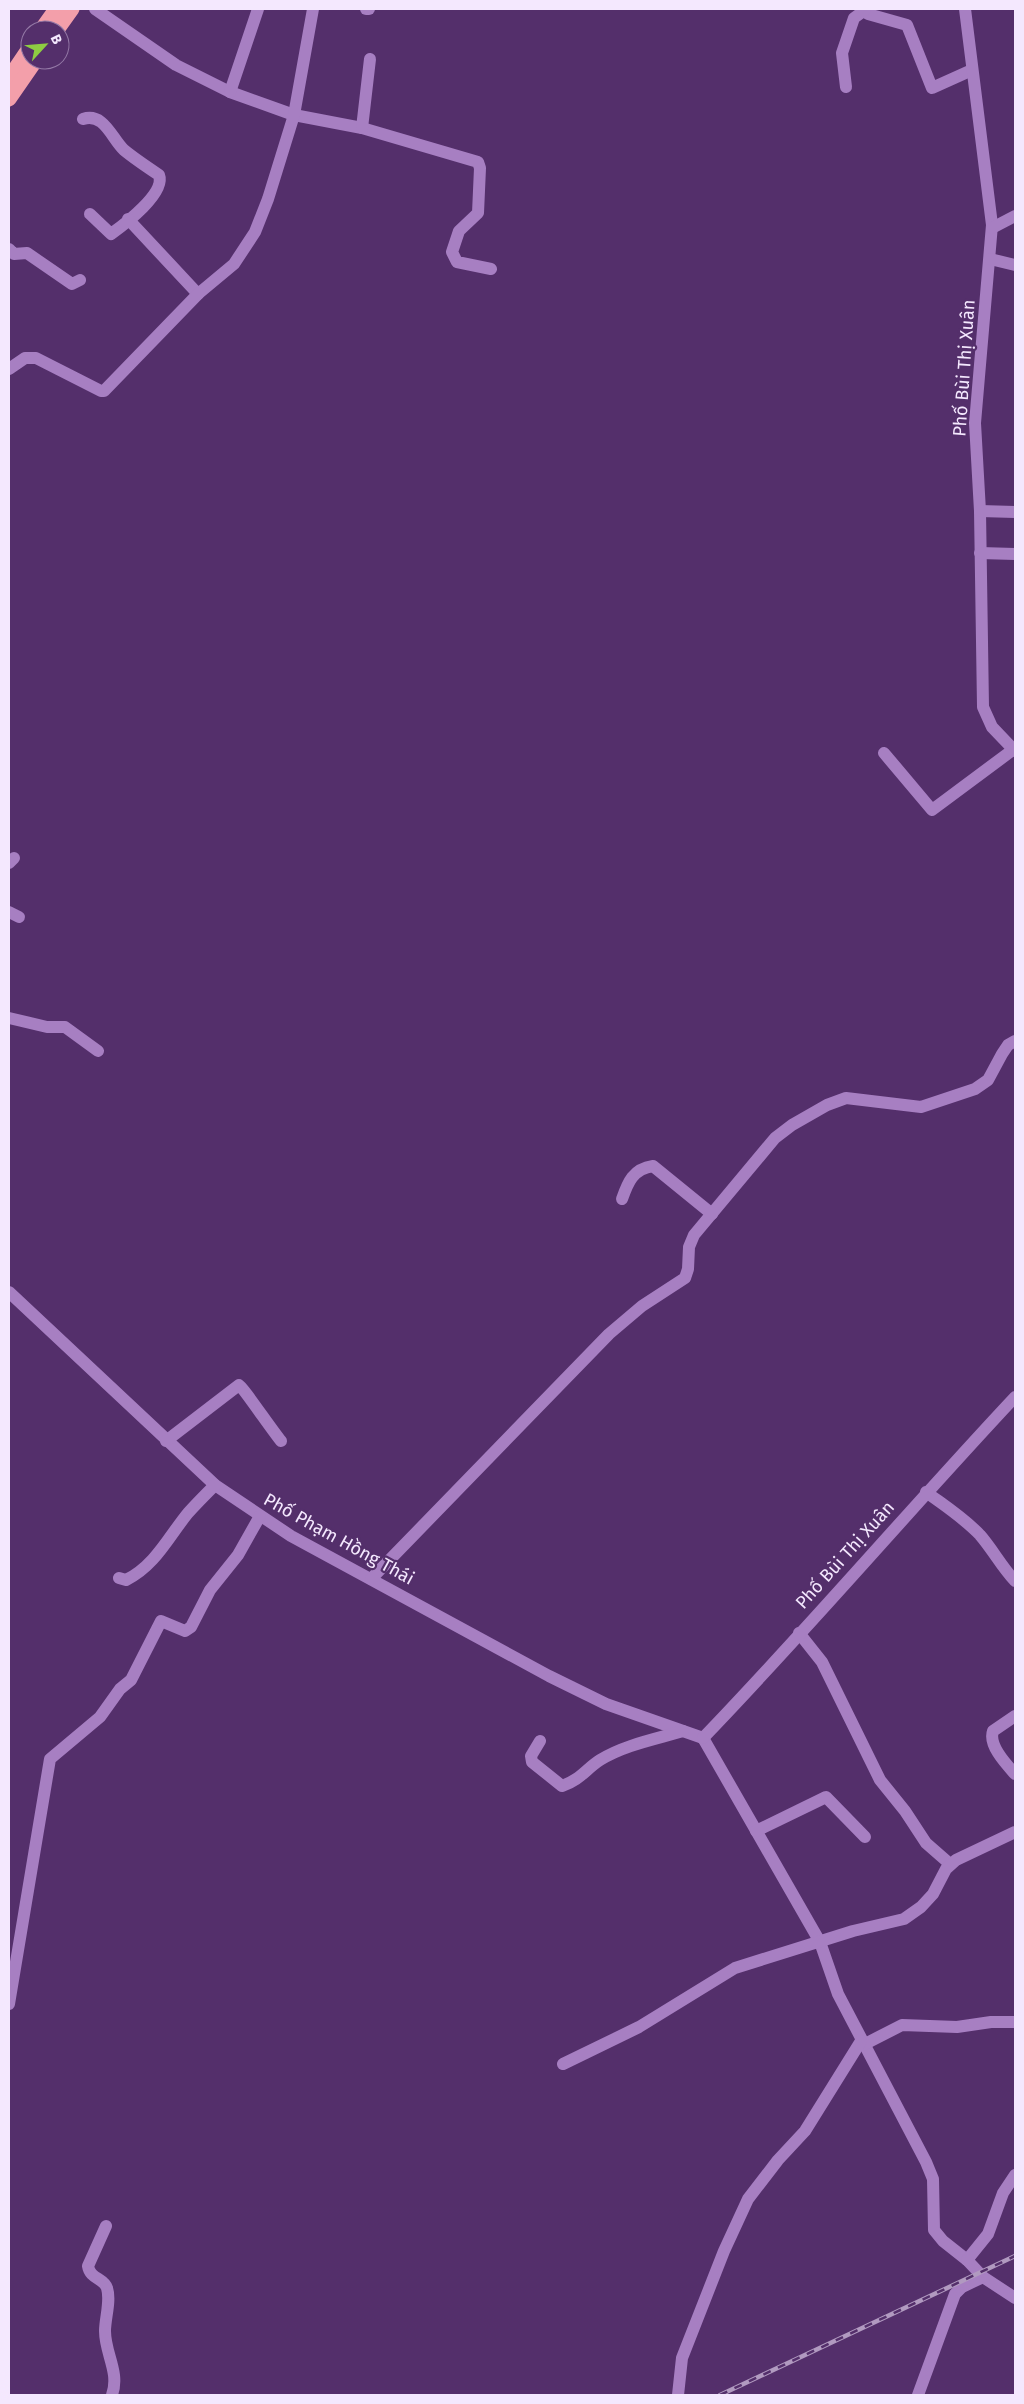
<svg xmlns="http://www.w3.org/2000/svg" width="1024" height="2404" font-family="'Fira Sans',sans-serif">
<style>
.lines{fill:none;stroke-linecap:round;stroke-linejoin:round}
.minor{stroke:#a77fc2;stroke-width:12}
.highway{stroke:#f39faa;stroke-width:15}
.rail-casing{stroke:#b19ac0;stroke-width:4.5}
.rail{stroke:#542f6b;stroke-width:2.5;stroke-dasharray:8;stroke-linecap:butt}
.labels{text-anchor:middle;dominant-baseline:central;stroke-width:4.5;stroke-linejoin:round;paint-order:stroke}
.street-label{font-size:18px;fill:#f4e8fe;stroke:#542f6b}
</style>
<rect width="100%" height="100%" fill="#542f6b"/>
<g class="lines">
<g class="minor">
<path d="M 95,9 L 176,65 L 230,92 L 294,115 L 362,128 L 478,162 L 480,168 L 478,213 L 459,231 L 452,252 L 457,262 L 491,269"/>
<path d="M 366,9 L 369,9"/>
<path d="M 865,9 L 868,14 L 907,25 L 932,88 L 972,70"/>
<path d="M 965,9 L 992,225 L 975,423 L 980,511 L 983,707 L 992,727 L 1015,751"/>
<path d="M 846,87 L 842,53 L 854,18 L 865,10"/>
<path d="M 230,92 L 258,9"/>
<path d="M 83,119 C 104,112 112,139 124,150 C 135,159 147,167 159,175 C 166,193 125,224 111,234 L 90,214"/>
<path d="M 362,128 L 370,59"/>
<path d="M 128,219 L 198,294"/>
<path d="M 992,228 L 1015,216"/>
<path d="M 9,249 L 14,254 L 27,253 L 72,284 L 80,280"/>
<path d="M 990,259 L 1015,265"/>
<path d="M 9,369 L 25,358 L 36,358 L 101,391 L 104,391 L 198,294 L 234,264 L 255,232 L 268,199 L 294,115 L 313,9"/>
<path d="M 980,511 L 1015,512"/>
<path d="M 980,553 L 1015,554"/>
<path d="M 884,753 L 932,810 L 1014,749"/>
<path d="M 9,863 L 14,858"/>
<path d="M 9,912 L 19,917"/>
<path d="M 9,1018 L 47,1027 L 65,1027 L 98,1051"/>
<path d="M 622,1199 C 628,1182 633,1169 653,1166 L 712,1214"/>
<path d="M 9,1292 L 215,1485 L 291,1536 L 549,1676 L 606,1704 L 703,1738"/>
<path d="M 166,1441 L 239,1385 C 242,1386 274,1433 281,1441"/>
<path d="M 926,1492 C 945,1506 964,1518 980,1535 C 993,1550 1001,1566 1015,1581"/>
<path d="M 119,1578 L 126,1580 C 155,1566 169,1536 188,1513 C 197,1503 206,1494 215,1485"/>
<path d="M 371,1579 L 609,1334 L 642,1306 L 685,1278 L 688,1269 L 689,1247 L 694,1235 L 775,1138 L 792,1125 L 827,1105 L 846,1098 L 921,1107 L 975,1089 L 988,1080 L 1002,1054 L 1008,1045 L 1015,1041"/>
<path d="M 799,1633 L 822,1662 L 880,1780 L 905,1811 L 926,1843 L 950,1864"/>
<path d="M 1015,1716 L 993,1731 C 988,1745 1006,1764 1015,1774"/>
<path d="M 703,1738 L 820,1942 L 838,1994 L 926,2162 L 933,2179 L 934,2230 L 943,2241 L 967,2260 L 983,2277 L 1015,2298"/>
<path d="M 703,1738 C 810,1627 910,1509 1015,1397"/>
<path d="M 540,1741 L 531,1756 L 532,1762 L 562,1786 C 580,1780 586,1769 600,1760 C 624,1745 656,1739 683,1731"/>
<path d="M 756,1831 L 826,1797 L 865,1837"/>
<path d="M 9,2004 L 50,1759 L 100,1717 L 120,1689 L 131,1680 L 161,1621 L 185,1631 L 191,1627 L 210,1590 L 238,1555 L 260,1516"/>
<path d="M 863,2045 L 902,2025 L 957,2027 L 991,2022 L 1015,2022"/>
<path d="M 563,2064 L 639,2027 L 735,1968 L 853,1931 L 904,1919 L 921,1907 L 933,1894 L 946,1869 L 956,1860 L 1015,1832"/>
<path d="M 106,2226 L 88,2266 C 90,2279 104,2278 107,2288 C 111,2301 105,2318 105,2331 C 105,2354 120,2372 112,2395"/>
<path d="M 967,2260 L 988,2234 L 1003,2193 L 1015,2175"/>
<path d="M 678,2395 L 682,2358 L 724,2251 L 748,2199 L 778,2160 L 805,2131 L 861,2041"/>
<path d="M 918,2395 L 955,2294 L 962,2287 L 983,2277"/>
</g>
<g class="highway">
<path d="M 41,30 L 56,9"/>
<path d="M 57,30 L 72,9"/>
<path d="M 9,78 L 30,47"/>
<path d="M 9,99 L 36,60"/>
</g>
<g class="rail-casing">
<path id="rail" d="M 720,2395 L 1015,2256"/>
</g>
<use href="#rail" class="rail"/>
</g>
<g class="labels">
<g class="street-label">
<text transform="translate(964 368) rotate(-86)">Phố Bùi Thị Xuân</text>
<text transform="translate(339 1539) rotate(29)">Phố Phạm Hồng Thái</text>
<text transform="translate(845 1555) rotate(-48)">Phố Bùi Thị Xuân</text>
</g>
</g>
<rect width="1024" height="2404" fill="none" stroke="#f4e8fe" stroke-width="20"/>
<g transform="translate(45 45) rotate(64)"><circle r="24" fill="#542f6b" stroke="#9479a6"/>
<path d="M0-4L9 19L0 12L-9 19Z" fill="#8ecd42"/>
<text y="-8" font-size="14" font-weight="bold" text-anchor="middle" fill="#f4e8fe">B</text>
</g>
</svg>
